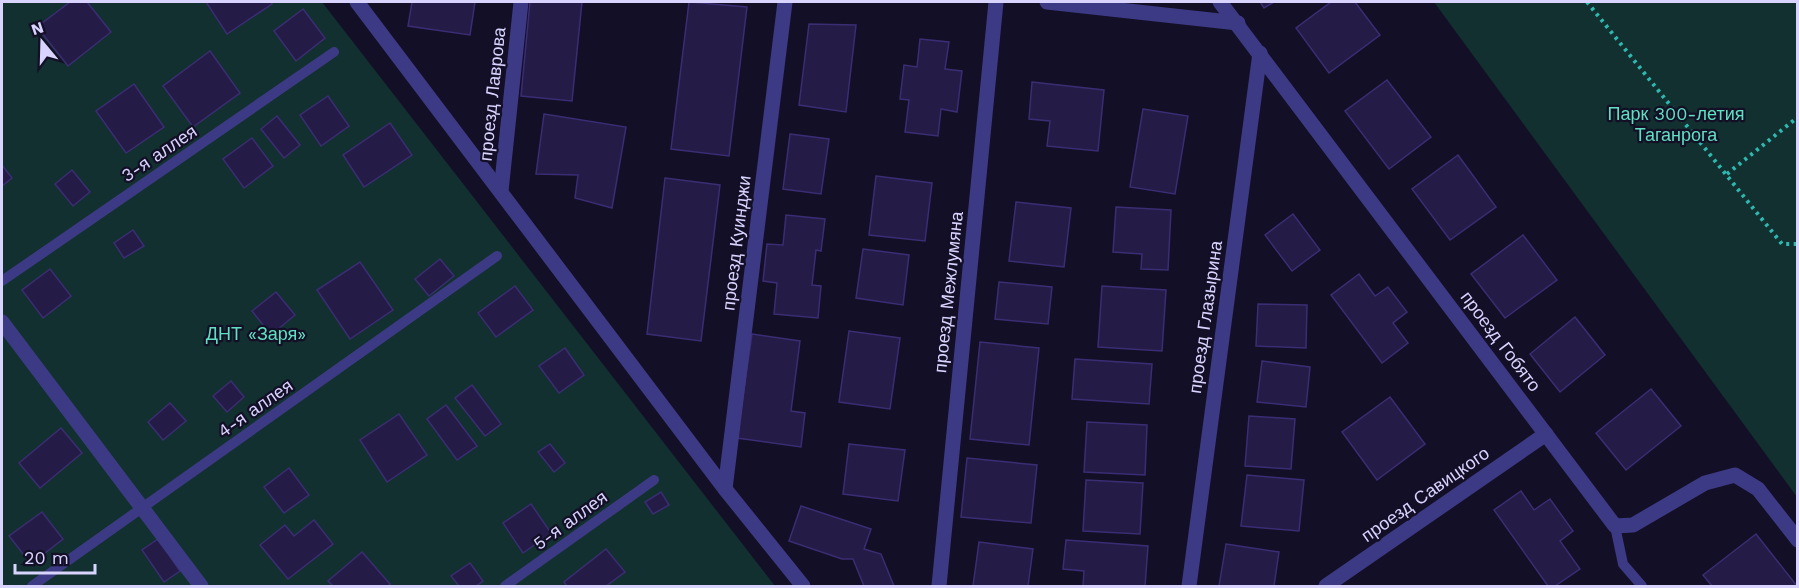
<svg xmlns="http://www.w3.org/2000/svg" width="1799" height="588" font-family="'Work Sans',sans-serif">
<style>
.green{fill:#12302f}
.building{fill:#241b47;stroke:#3b2d73;stroke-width:1.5}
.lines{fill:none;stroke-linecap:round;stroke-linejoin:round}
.path{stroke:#2fb8b0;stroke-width:4;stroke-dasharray:3 4.5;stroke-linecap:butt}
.lane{stroke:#3d3a85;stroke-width:10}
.street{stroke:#3d3a85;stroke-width:15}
.labels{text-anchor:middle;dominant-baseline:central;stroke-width:4.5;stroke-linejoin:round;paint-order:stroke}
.street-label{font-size:18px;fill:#d9d4ff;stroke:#130f26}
.park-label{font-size:18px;fill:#5fe0c0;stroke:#130f26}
</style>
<rect width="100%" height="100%" fill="#130f26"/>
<g class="green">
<path d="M 2,2 L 322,2 L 775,586 L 2,586 Z"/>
<path d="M 1434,2 L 1797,2 L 1797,497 Z"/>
</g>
<g class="building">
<path d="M 70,2 L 87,2 L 111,32 L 68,66 L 37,27 Z"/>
<path d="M 206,2 L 271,2 L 272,4 L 227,34 Z"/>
<path d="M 412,2 L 475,2 L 470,35 L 408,26 Z"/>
<path d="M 530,2 L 582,2 L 572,101 L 521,96 Z"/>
<path d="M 689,2 L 747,7 L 729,156 L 671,149 Z"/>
<path d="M 1260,2 L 1274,2 L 1264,8 Z"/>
<path d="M 1331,2 L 1355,2 L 1380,35 L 1329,73 L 1296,28 Z"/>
<path d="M 303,9 L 325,38 L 296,61 L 274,31 Z"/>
<path d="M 809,24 L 856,25 L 846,112 L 799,105 Z"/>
<path d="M 920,39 L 949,42 L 945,69 L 962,71 L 957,112 L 941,109 L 938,136 L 905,132 L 909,100 L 900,99 L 904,65 L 917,67 Z"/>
<path d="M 210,51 L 240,93 L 193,127 L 163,86 Z"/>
<path d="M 1387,80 L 1431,137 L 1389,169 L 1345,111 Z"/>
<path d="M 1032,82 L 1104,90 L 1098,151 L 1047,146 L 1050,121 L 1029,119 Z"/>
<path d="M 134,84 L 164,127 L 126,153 L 96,111 Z"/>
<path d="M 328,96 L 349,126 L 321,146 L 300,115 Z"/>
<path d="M 1143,109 L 1188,116 L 1175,194 L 1130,187 Z"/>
<path d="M 544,114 L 626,127 L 612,208 L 575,198 L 578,175 L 536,174 Z"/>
<path d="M 277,116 L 300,145 L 284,158 L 261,129 Z"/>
<path d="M 390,123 L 412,155 L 364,187 L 343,155 Z"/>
<path d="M 790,134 L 829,139 L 821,194 L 783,189 Z"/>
<path d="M 252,138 L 273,166 L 244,188 L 223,159 Z"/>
<path d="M 1458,155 L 1496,207 L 1450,240 L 1412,189 Z"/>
<path d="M 2,165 L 12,178 L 2,186 Z"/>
<path d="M 72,170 L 90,192 L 73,206 L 55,184 Z"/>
<path d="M 876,176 L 932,183 L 925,241 L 869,235 Z"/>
<path d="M 665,178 L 720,185 L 701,341 L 647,334 Z"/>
<path d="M 1016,202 L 1071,208 L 1064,267 L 1009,261 Z"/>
<path d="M 1116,207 L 1171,210 L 1168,270 L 1141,269 L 1142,254 L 1113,252 Z"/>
<path d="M 1293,214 L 1320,250 L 1292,271 L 1265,235 Z"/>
<path d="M 786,215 L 825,219 L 821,251 L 816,250 L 812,285 L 821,286 L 818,318 L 774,314 L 777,283 L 763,281 L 767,244 L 783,245 Z"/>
<path d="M 133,230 L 144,246 L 124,258 L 114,243 Z"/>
<path d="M 1523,235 L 1557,280 L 1505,318 L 1471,274 Z"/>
<path d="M 863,249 L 909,255 L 903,305 L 856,298 Z"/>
<path d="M 440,259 L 454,276 L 429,296 L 415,279 Z"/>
<path d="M 360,262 L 393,310 L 350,339 L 317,290 Z"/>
<path d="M 50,269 L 71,296 L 43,318 L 22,290 Z"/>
<path d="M 1359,274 L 1375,296 L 1388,287 L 1407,312 L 1393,323 L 1408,343 L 1382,363 L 1331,295 Z"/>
<path d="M 999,282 L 1052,287 L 1048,324 L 995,319 Z"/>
<path d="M 515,286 L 533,310 L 496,337 L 478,313 Z"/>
<path d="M 1102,286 L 1166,290 L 1162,351 L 1098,347 Z"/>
<path d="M 276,292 L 295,315 L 271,335 L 252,311 Z"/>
<path d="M 1258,304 L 1307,305 L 1306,348 L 1256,346 Z"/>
<path d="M 1575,317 L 1605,355 L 1560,392 L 1530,354 Z"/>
<path d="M 849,331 L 900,338 L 890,409 L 839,402 Z"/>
<path d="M 752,334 L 800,341 L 791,411 L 805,413 L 801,447 L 737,438 Z"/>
<path d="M 980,342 L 1039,348 L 1029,445 L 970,439 Z"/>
<path d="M 565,348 L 584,375 L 559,393 L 539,366 Z"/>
<path d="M 1075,359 L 1152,364 L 1149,404 L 1072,399 Z"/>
<path d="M 1262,361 L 1310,367 L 1306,407 L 1257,402 Z"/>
<path d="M 231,381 L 244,397 L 227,412 L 213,396 Z"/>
<path d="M 472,385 L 501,424 L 485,436 L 455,398 Z"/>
<path d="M 1651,389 L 1681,426 L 1626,470 L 1596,433 Z"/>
<path d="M 1390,397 L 1425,444 L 1377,480 L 1342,432 Z"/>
<path d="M 170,403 L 186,421 L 163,440 L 148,422 Z"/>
<path d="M 446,405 L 477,446 L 457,460 L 427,419 Z"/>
<path d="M 399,414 L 427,455 L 387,482 L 360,440 Z"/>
<path d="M 1249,416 L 1295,419 L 1291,469 L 1245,466 Z"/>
<path d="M 1087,422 L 1147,425 L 1145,475 L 1084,472 Z"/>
<path d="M 61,428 L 82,453 L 40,488 L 19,463 Z"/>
<path d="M 550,444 L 565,463 L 554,472 L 538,452 Z"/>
<path d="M 849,444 L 905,450 L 898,501 L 843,494 Z"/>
<path d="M 967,458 L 1037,465 L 1031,523 L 961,517 Z"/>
<path d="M 289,468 L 309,495 L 284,513 L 264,487 Z"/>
<path d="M 1247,475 L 1304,480 L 1299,531 L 1241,526 Z"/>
<path d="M 1086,480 L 1143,483 L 1140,534 L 1083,531 Z"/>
<path d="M 1521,491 L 1534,510 L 1550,499 L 1573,531 L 1560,541 L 1580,569 L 1555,586 L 1548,586 L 1494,510 Z"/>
<path d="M 661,492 L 669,505 L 653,514 L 645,502 Z"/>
<path d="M 531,504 L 551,533 L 523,553 L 503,523 Z"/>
<path d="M 801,506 L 871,529 L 864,549 L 881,554 L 894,586 L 864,586 L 853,559 L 842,559 L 789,541 Z"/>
<path d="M 42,512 L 63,539 L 31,564 L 9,536 Z"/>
<path d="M 314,520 L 333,544 L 288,579 L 260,545 L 285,525 L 294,536 Z"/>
<path d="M 1756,534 L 1797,586 L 1712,586 L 1703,575 Z"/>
<path d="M 158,539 L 180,571 L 164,582 L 142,550 Z"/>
<path d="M 1066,540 L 1148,546 L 1145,586 L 1083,586 L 1084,571 L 1063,569 Z"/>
<path d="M 979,542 L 1033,549 L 1028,586 L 973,586 Z"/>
<path d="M 1226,544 L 1279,552 L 1274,586 L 1219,586 Z"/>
<path d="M 606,549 L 625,572 L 606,586 L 567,586 L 564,582 Z"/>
<path d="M 362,552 L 390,584 L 388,586 L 333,586 L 328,581 Z"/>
<path d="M 470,563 L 483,581 L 476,586 L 459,586 L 451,576 Z"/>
</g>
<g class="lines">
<g class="path">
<path d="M 1587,2 L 1782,244 L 1798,244"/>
<path d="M 1727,174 L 1798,117"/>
</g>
<g class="lane">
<path d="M 2,281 L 334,52"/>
<path d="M 1615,526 L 1623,564 L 1642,586"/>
<path d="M 32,586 L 497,256"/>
<path d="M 505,586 L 654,480"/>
</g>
<g class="street">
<path d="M 357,2 L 725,489 L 803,586"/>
<path d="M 1047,2 L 1238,23"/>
<path d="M 1220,2 L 1615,526 L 1633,525 L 1705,483 L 1735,475 L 1758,489 L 1798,540"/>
<path d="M 501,191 L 521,2"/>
<path d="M 2,322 L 201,586"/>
<path d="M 725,489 L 785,2"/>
<path d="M 939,586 L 996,2"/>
<path d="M 1189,586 L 1260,53"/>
<path d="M 1326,586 L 1546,434"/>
</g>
</g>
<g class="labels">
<g class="street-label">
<text transform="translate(492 94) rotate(-84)">проезд Лаврова</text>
<text transform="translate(159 153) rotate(-34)">3-я аллея</text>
<text transform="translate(736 243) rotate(-83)">проезд Куинджи</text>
<text transform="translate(948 292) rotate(-84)">проезд Межлумяна</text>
<text transform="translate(1205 317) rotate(-82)">проезд Глазырина</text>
<text transform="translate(1501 341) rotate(53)">проезд Гобято</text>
<text transform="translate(255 408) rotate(-35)">4-я аллея</text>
<text transform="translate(1425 494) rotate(-35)">проезд Савицкого</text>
<text transform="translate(570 520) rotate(-36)">5-я аллея</text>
</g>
<g class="park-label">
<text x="1676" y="113">Парк 300-летия<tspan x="1676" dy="21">Таганрога</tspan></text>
<text x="256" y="333">ДНТ «Заря»</text>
</g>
</g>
<rect width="1799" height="588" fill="none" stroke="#d9d4ff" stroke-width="6"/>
<g transform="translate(42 42) rotate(341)" stroke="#130f26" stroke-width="4.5" paint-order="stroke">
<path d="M0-4.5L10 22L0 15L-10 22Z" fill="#d9d4ff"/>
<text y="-9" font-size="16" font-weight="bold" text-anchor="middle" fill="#d9d4ff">N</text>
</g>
<path d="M15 564v9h80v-9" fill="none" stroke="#d9d4ff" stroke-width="3"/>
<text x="24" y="564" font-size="18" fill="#d9d4ff" stroke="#130f26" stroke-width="4.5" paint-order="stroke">20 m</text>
</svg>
